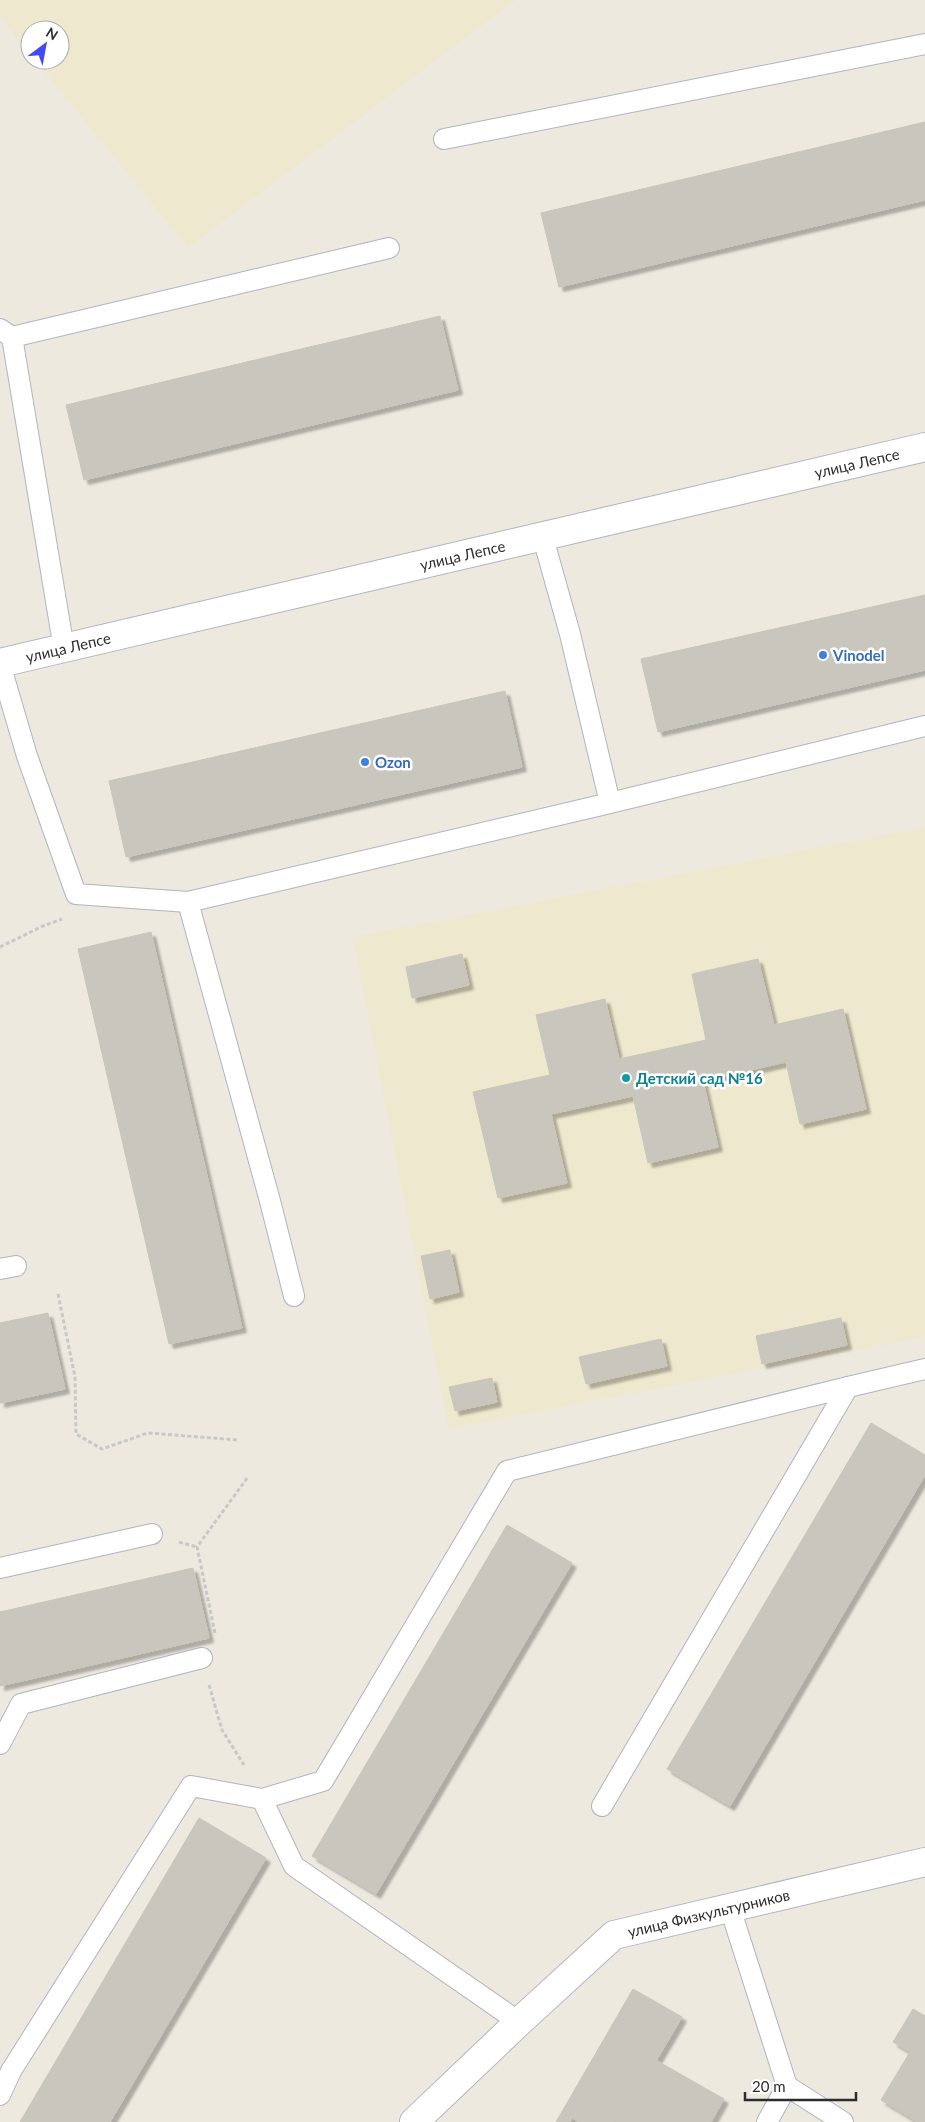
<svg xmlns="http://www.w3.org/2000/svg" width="925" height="2122" font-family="Lato,sans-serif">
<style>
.education{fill:#eee8ce}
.building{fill:#c9c7bd;stroke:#c9c5b8;filter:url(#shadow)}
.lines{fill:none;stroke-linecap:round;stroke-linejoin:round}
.service-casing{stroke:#b2b3bf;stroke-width:22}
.minor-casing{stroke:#b2b3bf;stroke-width:30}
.secondary-casing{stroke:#b2b3bf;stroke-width:30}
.path{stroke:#c8c8c8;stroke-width:3;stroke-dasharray:4 2.5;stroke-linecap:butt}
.service{stroke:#fff;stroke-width:20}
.minor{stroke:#fff;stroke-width:28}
.secondary{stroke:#fff;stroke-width:28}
.shop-dot{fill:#3f7fe0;stroke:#fff;stroke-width:2}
.culture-dot{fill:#0f9aa8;stroke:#fff;stroke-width:2}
.labels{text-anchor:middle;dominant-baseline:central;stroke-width:5;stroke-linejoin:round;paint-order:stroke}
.street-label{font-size:15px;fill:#2c2c2c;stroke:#fff}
.shop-label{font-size:15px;font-weight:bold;fill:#366cbe;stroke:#fff;text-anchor:start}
.culture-label{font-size:15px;font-weight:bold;fill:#0d838f;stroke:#fff;text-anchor:start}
</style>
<defs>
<filter id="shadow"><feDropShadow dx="4.5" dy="4.5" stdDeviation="1" flood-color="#0004"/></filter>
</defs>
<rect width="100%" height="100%" fill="#ede9df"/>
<g class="education">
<path d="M 0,0 L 516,0 L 188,248 L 35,60 L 60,60 L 60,30 L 30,30 L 30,54 L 0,17 Z"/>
<path d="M 925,827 L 925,1337 L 449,1429 L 353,937 Z"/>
</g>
<g class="building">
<path d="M 925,122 L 925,200 L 559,287 L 541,213 Z"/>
<path d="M 440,316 L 458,390 L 84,480 L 66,405 Z"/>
<path d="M 925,595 L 925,670 L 658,732 L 641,659 Z"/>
<path d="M 505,691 L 522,767 L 126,857 L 109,781 Z"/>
<path d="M 151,932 L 242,1328 L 169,1344 L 78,949 Z"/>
<path d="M 462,954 L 469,985 L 412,998 L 406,967 Z"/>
<path d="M 758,959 L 774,1025 L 843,1009 L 866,1109 L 800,1124 L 786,1062 L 703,1081 L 718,1147 L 648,1163 L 633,1096 L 551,1114 L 567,1183 L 498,1198 L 473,1092 L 550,1075 L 536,1015 L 605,999 L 619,1059 L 706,1040 L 692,974 Z"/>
<path d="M 450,1250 L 459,1292 L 430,1299 L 421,1256 Z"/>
<path d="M 48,1313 L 65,1389 L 0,1403 L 0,1323 Z"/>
<path d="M 841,1318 L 847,1345 L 762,1364 L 756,1336 Z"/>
<path d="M 661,1339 L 667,1366 L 586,1384 L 579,1357 Z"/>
<path d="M 492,1378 L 497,1402 L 455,1411 L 449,1387 Z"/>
<path d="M 871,1423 L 925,1455 L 925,1475 L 730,1806 L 667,1769 Z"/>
<path d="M 507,1525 L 572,1563 L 376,1894 L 312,1856 Z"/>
<path d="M 193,1568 L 209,1638 L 0,1686 L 0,1612 Z"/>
<path d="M 199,1818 L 266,1858 L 110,2122 L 20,2122 Z"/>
<path d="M 633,1989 L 682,2017 L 656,2061 L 652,2058 L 615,2122 L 579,2122 L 572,2118 L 570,2122 L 556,2122 Z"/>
<path d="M 913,2009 L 925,2016 L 925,2122 L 918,2122 L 881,2100 L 910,2052 L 893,2042 Z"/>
<path d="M 652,2058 L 724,2099 L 711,2122 L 615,2122 Z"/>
</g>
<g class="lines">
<g class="service-casing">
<g id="service">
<path d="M 444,139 L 925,44"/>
<path d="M 0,329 L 12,337 L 389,248"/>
<path d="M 12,337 L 64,649"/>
<path d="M 543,538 L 570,634 L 610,803"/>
<path d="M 0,664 L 27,756 L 76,894 L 188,902 L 610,803 L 925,726"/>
<path d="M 188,902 L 270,1201 L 294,1296"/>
<path d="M 0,1269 L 16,1266"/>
<path d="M 0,1568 L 152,1534"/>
<path d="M 0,1744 L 21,1704 L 202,1658"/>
<path d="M 262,1799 L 294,1866 L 519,2022"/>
<path d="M 602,1806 L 848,1387 L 925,1369"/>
<path d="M 730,1908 L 787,2086 L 843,2122"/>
<path d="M 0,2095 L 11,2071 L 191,1786 L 262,1799 L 323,1781 L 507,1471 L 848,1387"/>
<path d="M 767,2122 L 787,2086"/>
</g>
</g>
<g class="minor-casing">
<g id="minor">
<path id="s1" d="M 414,2122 L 519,2022 L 614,1935 L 925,1862"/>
</g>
</g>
<g class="secondary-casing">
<g id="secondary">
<path id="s2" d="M 0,663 L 925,447"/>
</g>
</g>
<g class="path">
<path d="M 0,947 L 43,926 L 62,919"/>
<path d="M 58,1294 L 75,1377 L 76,1434 L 102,1449 L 148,1433 L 238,1440"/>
<path d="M 179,1542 L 197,1547"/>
<path d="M 215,1633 L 197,1547 L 248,1477"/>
<path d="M 209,1685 L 222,1730 L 244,1765"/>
</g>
<use href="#service" class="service"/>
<use href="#minor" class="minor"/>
<use href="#secondary" class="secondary"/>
</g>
<g class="shop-dot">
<circle cx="823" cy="655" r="5"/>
<circle cx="365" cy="762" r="5"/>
</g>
<circle class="culture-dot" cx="626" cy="1078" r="5"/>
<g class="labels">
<g class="street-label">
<text stroke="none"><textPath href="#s2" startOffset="880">улица Лепсе</textPath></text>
<text stroke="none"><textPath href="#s2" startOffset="475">улица Лепсе</textPath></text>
<text stroke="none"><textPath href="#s2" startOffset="70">улица Лепсе</textPath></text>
<text stroke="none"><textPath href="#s1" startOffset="371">улица Физкультурников</textPath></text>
</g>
<g class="shop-label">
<text x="833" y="655">Vinodel</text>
<text x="375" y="762">Ozon</text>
</g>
<g class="culture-label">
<text x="636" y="1078">Детский сад №16</text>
</g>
</g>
<g transform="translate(45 45) rotate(32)"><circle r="24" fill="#ffffff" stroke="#ababab"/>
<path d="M0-4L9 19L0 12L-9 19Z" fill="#414af8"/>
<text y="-8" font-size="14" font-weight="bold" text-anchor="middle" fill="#2c2c2c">N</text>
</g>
<path d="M745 2092v8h111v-8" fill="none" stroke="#2c2c2c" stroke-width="2.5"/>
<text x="752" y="2092" font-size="15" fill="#2c2c2c" stroke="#ffffff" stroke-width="4" paint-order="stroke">20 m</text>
</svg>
